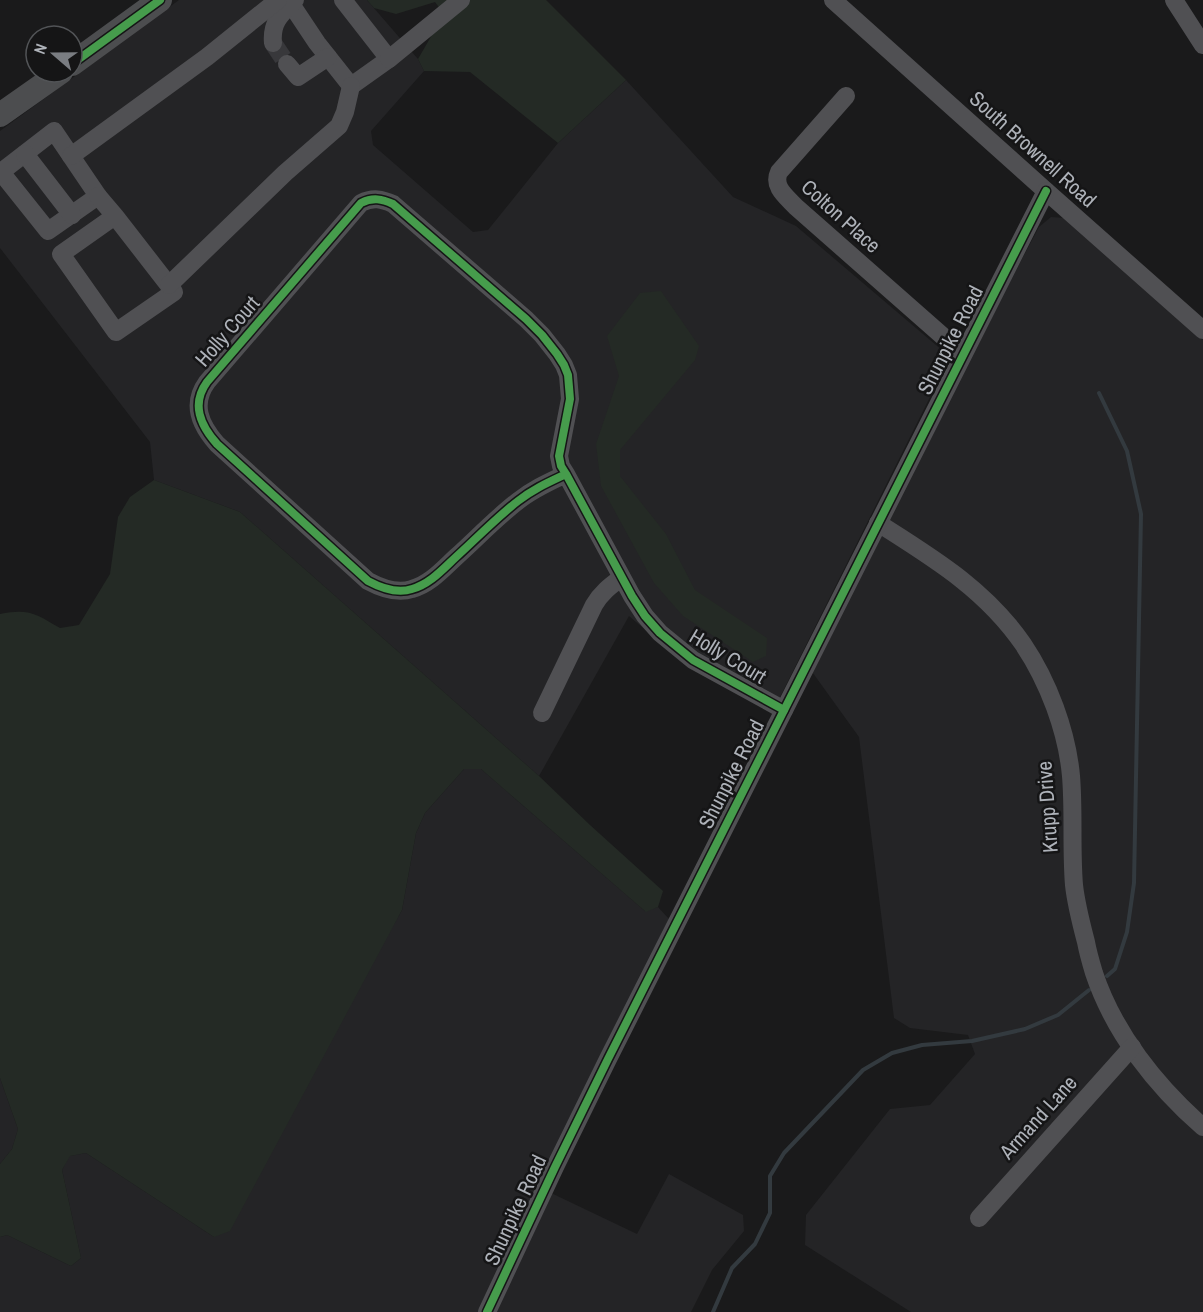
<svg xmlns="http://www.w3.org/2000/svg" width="1203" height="1312" font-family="'Archivo Narrow',sans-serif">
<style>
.built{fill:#242426}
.green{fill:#242a25}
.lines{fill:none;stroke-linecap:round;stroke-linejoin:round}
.stream{stroke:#333a3f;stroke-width:4}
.minor-tunnel{stroke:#38383b;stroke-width:18;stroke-dasharray:18 9;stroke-linecap:butt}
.minor{stroke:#505053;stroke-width:18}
.major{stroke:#4c4d4f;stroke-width:24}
.cycleway-casing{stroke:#151516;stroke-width:11}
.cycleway{stroke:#469c4c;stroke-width:8}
.labels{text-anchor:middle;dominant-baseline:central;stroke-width:5;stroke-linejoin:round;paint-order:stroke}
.street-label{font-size:21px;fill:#aeb2b9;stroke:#151516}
</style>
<rect width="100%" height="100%" fill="#1a1a1b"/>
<g class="built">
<path d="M 179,0 L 367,0 L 418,59 L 424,71 L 371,131 L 373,145 L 473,232 L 488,230 L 558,143 L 626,80 L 733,197 L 796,226 L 950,357 L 772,713 L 685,664 L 629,616 L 539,776 L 240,512 L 154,480 L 150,442 L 0,248 L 0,131 Z"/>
<path d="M 1051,217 L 1065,218 L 1203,340 L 1203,1312 L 911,1312 L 805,1245 L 806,1215 L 890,1109 L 930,1105 L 975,1054 L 968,1035 L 910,1028 L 894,1018 L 859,737 L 810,669 L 964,368 L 1039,227 Z"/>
<path d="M 464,769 L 481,769 L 645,911 L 658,907 L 669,919 L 549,1192 L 637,1234 L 669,1174 L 743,1215 L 744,1231 L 712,1270 L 691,1312 L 0,1312 L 0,1237 L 7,1235 L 71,1266 L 81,1258 L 62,1170 L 69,1156 L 86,1153 L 214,1237 L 402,910 L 416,833 L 425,813 Z"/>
<path d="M 0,1078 L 18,1129 L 12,1149 L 0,1164 Z"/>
</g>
<g class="green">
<path d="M 367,0 L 546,0 L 626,80 L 558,143 L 470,72 L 424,71 L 418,59 L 444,14 L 435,2 L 396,14 L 374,8 Z"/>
<path d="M 661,291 L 699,346 L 695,360 L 620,450 L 620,476 L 666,534 L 695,590 L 767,638 L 766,656 L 753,662 L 683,616 L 654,583 L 601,486 L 596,444 L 619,376 L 607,336 L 640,293 Z"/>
<path d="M 154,480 L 240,512 L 539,776 L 590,825 L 663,891 L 658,907 L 646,912 L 481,769 L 464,769 L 425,813 L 416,833 L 402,910 L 230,1231 L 214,1237 L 86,1153 L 70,1156 L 62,1170 L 81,1258 L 71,1266 L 7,1235 L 0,1237 L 0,1164 L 12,1149 L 18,1129 L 0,1078 L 0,614 C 29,608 36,614 60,628 L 79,625 L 110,574 L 118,517 L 130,497 Z"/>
</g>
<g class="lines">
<g class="stream">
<path d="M 1099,393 L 1127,451 L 1141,514 L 1134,883 L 1127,932 L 1115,969 L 1107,976"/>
<path d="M 713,1312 L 732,1268 L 755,1244 L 770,1213 L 770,1176 L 784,1153 L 863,1070 L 892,1053 L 922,1045 L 972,1041 L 1025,1029 L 1058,1015 L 1089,990"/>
</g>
<path class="minor-tunnel" d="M 273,43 L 287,64"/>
<g class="minor">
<path d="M 833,0 L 1046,191 L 1203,330"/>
<path d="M 1174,0 L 1203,45"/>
<path d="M 291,4 L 317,43 L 351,86 L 389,59 L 343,0"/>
<path d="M 273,43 C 271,22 281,14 295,0"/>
<path d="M 389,59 L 461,0"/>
<path d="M 287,64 L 298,77 L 328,57"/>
<path d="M 846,96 L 779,172 C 772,187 787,197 796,207 L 963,354"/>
<path d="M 54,131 L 98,196 L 48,231 L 1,172 Z"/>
<path d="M 25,154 L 72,215"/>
<path d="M 71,156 L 207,57 L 278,0"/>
<path d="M 98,196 L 115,216 L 61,254 L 116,332 L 174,292 L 115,216"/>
<path d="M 169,285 L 285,173 L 339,126 L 345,112 L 351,86"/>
<path d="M 566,474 C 549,482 533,489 518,501 C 496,518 477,538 456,557 C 443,569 430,584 412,589 C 397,594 381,588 368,581 L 217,444 C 200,425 191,404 207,382 L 361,203 C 373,197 382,199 393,204 L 526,319 L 542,335 L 557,354 L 564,365 L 568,375 L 570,399 L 559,456 L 561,466 L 566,474 L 632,596 L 645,616 L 660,633 L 693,660 L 784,710"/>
<path d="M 878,523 C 933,558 985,589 1023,644 C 1048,681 1067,731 1071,776 C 1074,812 1071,848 1074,885 C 1076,904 1081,923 1086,942 C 1088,953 1091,963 1094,973 C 1114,1033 1156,1086 1203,1127"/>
<path d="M 542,713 L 594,605 C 601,593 610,586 621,578"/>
<path d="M 979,1218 L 1132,1047"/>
<path d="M 487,1312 L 555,1167 L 608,1059 L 1046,191"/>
</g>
<g class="major">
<path d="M 72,64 L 160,0"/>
<path d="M 0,115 L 61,72"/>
</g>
<g class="cycleway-casing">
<g id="cycleway">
<path d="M 72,64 L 160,0"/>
<path d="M 566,474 C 549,482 533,489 518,501 C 496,518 477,538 456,557 C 443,569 430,584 412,589 C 397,594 381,588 368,581 L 217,444 C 200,425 191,404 207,382 L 361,203 C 373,197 382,199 393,204 L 526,319 L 542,335 L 557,354 L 564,365 L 568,375 L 570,399 L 559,456 L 561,466 L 566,474 L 632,596 L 645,616 L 660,633 L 693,660 L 784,710"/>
<path d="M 487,1312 L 555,1167 L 608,1059 L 1046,191"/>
</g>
</g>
<use href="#cycleway" class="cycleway"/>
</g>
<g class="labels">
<g class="street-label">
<text transform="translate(1033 149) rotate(42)">South Brownell Road</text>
<text transform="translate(841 216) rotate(42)">Colton Place</text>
<text transform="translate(227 331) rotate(-49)">Holly Court</text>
<text transform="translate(950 340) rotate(-63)">Shunpike Road</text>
<text transform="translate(728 656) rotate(31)">Holly Court</text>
<text transform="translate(731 774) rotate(-63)">Shunpike Road</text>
<text transform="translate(1047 807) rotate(-94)">Krupp Drive</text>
<text transform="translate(1038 1117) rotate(-48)">Armand Lane</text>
<text transform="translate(515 1210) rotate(-65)">Shunpike Road</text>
</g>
</g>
<g transform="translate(54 54) rotate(290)"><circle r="28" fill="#151516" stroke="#525457" stroke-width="1.5"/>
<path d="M0-4.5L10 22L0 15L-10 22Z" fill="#7a7d82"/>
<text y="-9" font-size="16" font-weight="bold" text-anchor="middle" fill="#aeb2b9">N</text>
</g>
</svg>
